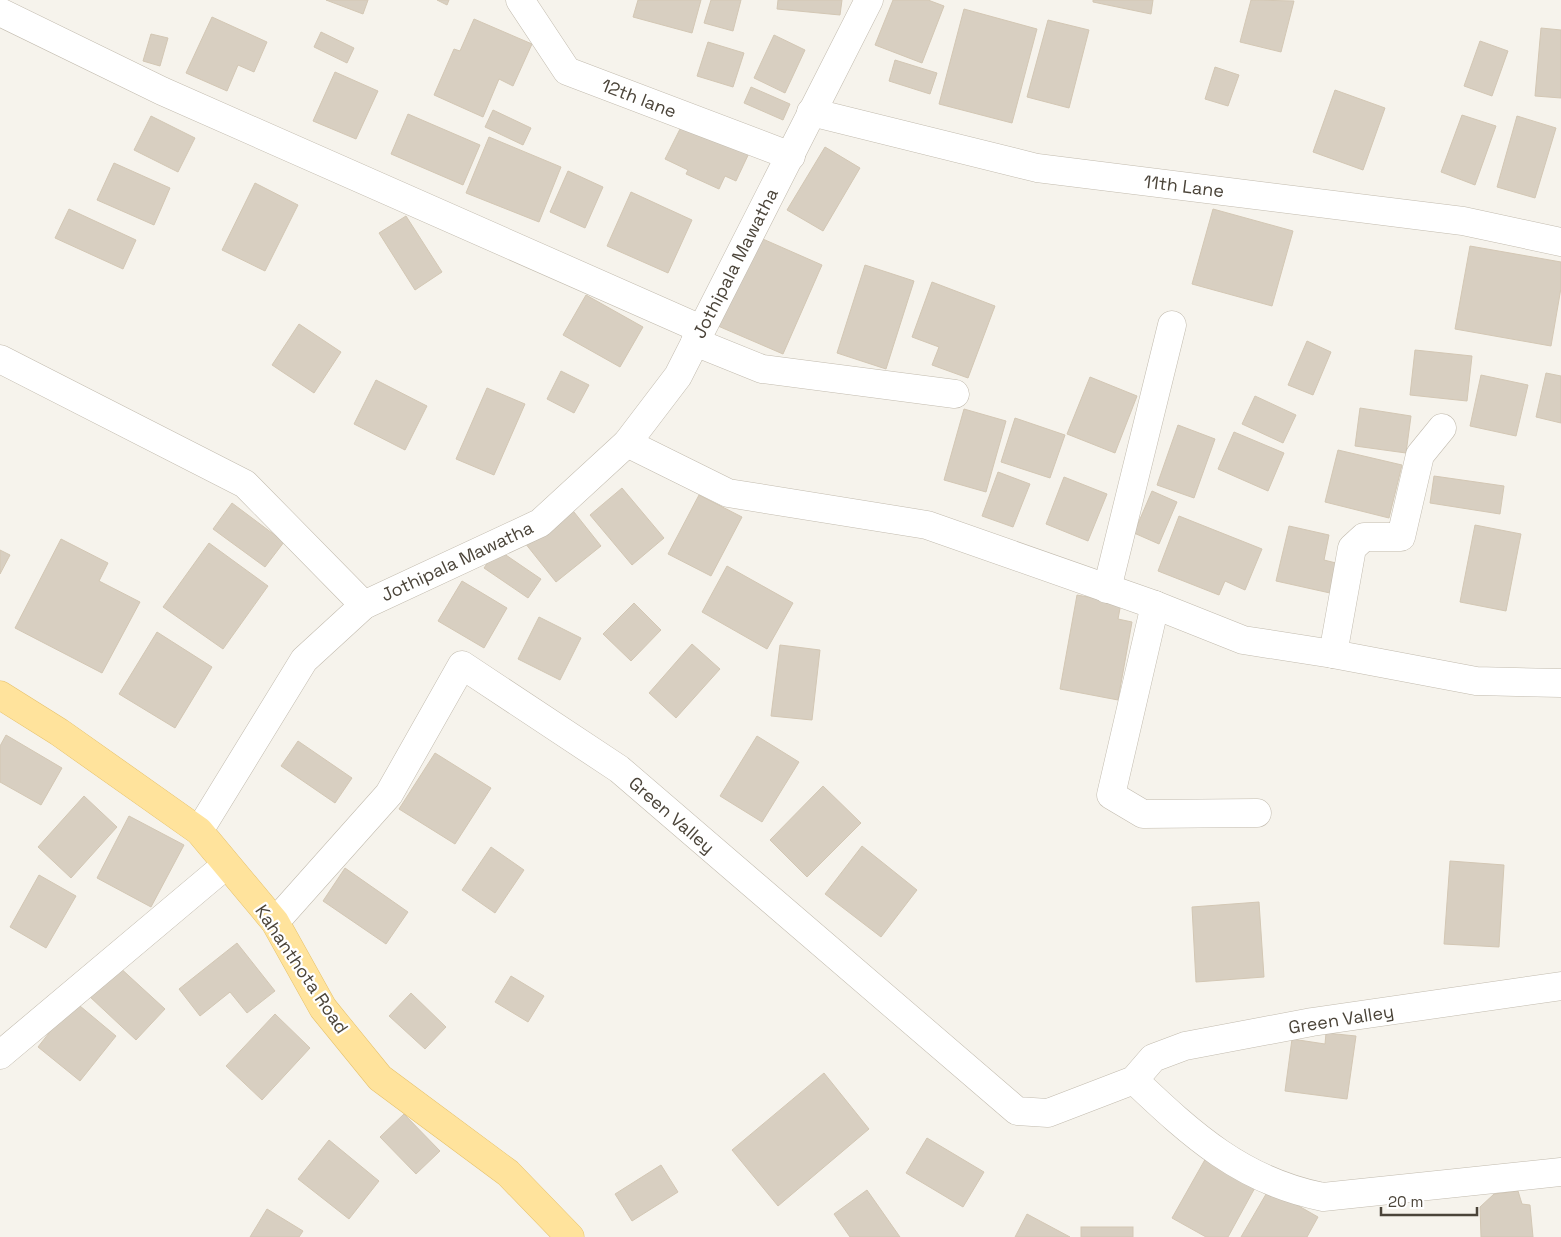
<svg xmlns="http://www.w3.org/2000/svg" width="1561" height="1237" font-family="'Space Grotesk',sans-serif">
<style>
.building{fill:#d8cfc1;stroke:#d3c7b4}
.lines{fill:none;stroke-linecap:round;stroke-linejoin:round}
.minor-casing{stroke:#c2bbae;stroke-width:29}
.major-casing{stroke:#e6c16a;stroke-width:29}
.minor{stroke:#fff;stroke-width:28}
.major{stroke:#ffe39c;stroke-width:28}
.labels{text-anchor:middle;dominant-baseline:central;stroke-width:4.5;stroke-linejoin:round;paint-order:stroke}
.street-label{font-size:18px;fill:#4b4439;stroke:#fff}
</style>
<rect width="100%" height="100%" fill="#f6f3ec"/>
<g class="building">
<path d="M 326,0 L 368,0 L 363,14 Z"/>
<path d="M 437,0 L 449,0 L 447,5 Z"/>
<path d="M 638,0 L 701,0 L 692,33 L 633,17 Z"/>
<path d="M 711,0 L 741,0 L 733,31 L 704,23 Z"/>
<path d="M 778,0 L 842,0 L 840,15 L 777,9 Z"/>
<path d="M 893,0 L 928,0 L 944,6 L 922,63 L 875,45 Z"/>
<path d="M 1093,0 L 1153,0 L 1151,14 L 1093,2 Z"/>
<path d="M 1251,0 L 1294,1 L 1281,52 L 1240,42 Z"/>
<path d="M 964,9 L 1037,29 L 1012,123 L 939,104 Z"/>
<path d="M 212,17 L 267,42 L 254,72 L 238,65 L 227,91 L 186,73 Z"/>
<path d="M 474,19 L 532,44 L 513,86 L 499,79 L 483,117 L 434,95 L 454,49 L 460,51 Z"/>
<path d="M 1048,20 L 1089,30 L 1069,108 L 1027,97 Z"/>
<path d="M 1541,28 L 1561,30 L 1561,98 L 1535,96 Z"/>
<path d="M 321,32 L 354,48 L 347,63 L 314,47 Z"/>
<path d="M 151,34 L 168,38 L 160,66 L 143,61 Z"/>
<path d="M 774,35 L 805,50 L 785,93 L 754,78 Z"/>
<path d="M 1480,41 L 1508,51 L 1492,96 L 1464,86 Z"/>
<path d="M 708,42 L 744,53 L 733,87 L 697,76 Z"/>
<path d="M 895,60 L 937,73 L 930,94 L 889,81 Z"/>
<path d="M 1215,67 L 1239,75 L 1228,106 L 1205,99 Z"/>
<path d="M 335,72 L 378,91 L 356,139 L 313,121 Z"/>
<path d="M 751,87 L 790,104 L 783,120 L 744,103 Z"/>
<path d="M 1335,90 L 1385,108 L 1363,170 L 1313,152 Z"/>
<path d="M 493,110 L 531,128 L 523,145 L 485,127 Z"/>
<path d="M 408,114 L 480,145 L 463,185 L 391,154 Z"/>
<path d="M 1462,115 L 1496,126 L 1475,185 L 1441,172 Z"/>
<path d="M 151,116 L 195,138 L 178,172 L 134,150 Z"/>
<path d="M 1517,116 L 1556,128 L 1535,198 L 1497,187 Z"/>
<path d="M 682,125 L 750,151 L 736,181 L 725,176 L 719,189 L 686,174 L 688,170 L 665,159 Z"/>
<path d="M 489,137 L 561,167 L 539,222 L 466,193 Z"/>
<path d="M 825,147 L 860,168 L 823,231 L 787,210 Z"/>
<path d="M 114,163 L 170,188 L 154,225 L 97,200 Z"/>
<path d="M 568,171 L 603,187 L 585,228 L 550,212 Z"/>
<path d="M 255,183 L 298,205 L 265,271 L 222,250 Z"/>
<path d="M 631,192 L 692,220 L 668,273 L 607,246 Z"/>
<path d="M 69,209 L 136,240 L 123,269 L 55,238 Z"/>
<path d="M 1213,209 L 1293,231 L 1272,306 L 1192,284 Z"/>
<path d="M 406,216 L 442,272 L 415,290 L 379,233 Z"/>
<path d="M 756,236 L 822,265 L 783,354 L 718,326 Z"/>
<path d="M 1470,246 L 1561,262 L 1561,288 L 1551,346 L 1455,329 Z"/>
<path d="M 865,265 L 914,281 L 886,369 L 837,353 Z"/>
<path d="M 932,282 L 995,306 L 968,378 L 932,365 L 939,347 L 912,337 Z"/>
<path d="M 586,295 L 643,327 L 620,367 L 563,335 Z"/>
<path d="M 299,324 L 341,352 L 314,393 L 272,365 Z"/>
<path d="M 1307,341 L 1331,352 L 1313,395 L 1288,385 Z"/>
<path d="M 1415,350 L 1472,356 L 1467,401 L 1410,395 Z"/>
<path d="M 561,371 L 589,385 L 574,413 L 547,399 Z"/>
<path d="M 1546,373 L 1561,376 L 1561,423 L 1536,417 Z"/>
<path d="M 1481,375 L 1528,385 L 1516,436 L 1470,426 Z"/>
<path d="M 1090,377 L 1137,396 L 1115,453 L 1067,434 Z"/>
<path d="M 376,380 L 427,406 L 405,450 L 354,424 Z"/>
<path d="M 487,388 L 525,404 L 494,475 L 456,459 Z"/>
<path d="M 1255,396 L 1296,415 L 1283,443 L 1242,424 Z"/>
<path d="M 1360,408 L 1411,416 L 1406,453 L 1355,446 Z"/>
<path d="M 964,409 L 1006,421 L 986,492 L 944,480 Z"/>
<path d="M 1015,418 L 1065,435 L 1050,478 L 1001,462 Z"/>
<path d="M 1178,425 L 1215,439 L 1194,498 L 1157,485 Z"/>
<path d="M 1234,432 L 1284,453 L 1268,491 L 1218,469 Z"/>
<path d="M 1338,450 L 1402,465 L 1389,518 L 1325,502 Z"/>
<path d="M 998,472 L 1030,484 L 1013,527 L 982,516 Z"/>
<path d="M 1434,476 L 1504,486 L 1500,514 L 1430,503 Z"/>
<path d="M 1064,477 L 1107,494 L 1088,541 L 1046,524 Z"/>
<path d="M 622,488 L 664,538 L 632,565 L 590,515 Z"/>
<path d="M 1152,491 L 1177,502 L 1159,544 L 1134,533 Z"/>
<path d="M 699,495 L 742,517 L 711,576 L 668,554 Z"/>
<path d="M 232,503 L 284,542 L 265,567 L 213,529 Z"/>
<path d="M 570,507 L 601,546 L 556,582 L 525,543 Z"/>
<path d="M 1179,516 L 1262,549 L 1245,590 L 1225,581 L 1219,595 L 1158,571 Z"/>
<path d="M 1475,525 L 1521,534 L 1506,611 L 1460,602 Z"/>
<path d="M 1289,526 L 1329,535 L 1324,560 L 1336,563 L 1330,593 L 1276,581 Z"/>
<path d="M 61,539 L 108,563 L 99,581 L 140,602 L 102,673 L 15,628 Z"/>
<path d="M 209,543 L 268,586 L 223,649 L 163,607 Z"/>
<path d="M 497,549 L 541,579 L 528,598 L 484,568 Z"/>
<path d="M 0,550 L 10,555 L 0,574 Z"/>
<path d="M 727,566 L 793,603 L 767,649 L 702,612 Z"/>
<path d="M 462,581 L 507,608 L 484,648 L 438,621 Z"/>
<path d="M 1077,595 L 1121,603 L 1118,619 L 1132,622 L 1118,700 L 1060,689 Z"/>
<path d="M 634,603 L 661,630 L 631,661 L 603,634 Z"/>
<path d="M 539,617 L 581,638 L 560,680 L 518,659 Z"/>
<path d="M 157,632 L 212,667 L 175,728 L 119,694 Z"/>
<path d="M 692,644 L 720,669 L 676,718 L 649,693 Z"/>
<path d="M 780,645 L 820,650 L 812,720 L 771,716 Z"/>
<path d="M 6,735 L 62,768 L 41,805 L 0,782 L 0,746 Z"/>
<path d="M 757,736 L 799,762 L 762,822 L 720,796 Z"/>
<path d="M 298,741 L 352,778 L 335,803 L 281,766 Z"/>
<path d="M 435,753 L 491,788 L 455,844 L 399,809 Z"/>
<path d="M 823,786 L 861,823 L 807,877 L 770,840 Z"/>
<path d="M 84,796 L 117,827 L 71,878 L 38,847 Z"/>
<path d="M 129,816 L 184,845 L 151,907 L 97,878 Z"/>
<path d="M 862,846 L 917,890 L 881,937 L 825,894 Z"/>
<path d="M 491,847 L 524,870 L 495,913 L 462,890 Z"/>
<path d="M 1450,861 L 1504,865 L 1499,947 L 1444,944 Z"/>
<path d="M 345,868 L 408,912 L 386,944 L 323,901 Z"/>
<path d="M 39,875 L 76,896 L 46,948 L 10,927 Z"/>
<path d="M 1259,902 L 1264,977 L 1196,982 L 1192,907 Z"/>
<path d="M 237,943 L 275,991 L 247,1013 L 230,992 L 200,1016 L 179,989 Z"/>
<path d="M 117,965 L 165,1009 L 136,1040 L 89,996 Z"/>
<path d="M 511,976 L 544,996 L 528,1022 L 495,1002 Z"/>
<path d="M 411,993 L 446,1027 L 425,1049 L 389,1016 Z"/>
<path d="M 74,1001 L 116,1036 L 80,1081 L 38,1047 Z"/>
<path d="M 275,1014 L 310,1048 L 262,1100 L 226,1066 Z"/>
<path d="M 1326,1033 L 1356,1036 L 1347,1099 L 1285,1091 L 1292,1039 L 1325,1044 Z"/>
<path d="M 824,1073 L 869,1129 L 778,1206 L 732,1150 Z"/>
<path d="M 404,1114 L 440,1151 L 416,1174 L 380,1137 Z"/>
<path d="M 927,1138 L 984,1172 L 963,1207 L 906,1173 Z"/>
<path d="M 329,1140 L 379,1181 L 349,1219 L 298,1179 Z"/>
<path d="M 1207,1156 L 1257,1184 L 1228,1237 L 1206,1237 L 1172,1218 Z"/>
<path d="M 661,1165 L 678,1192 L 632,1221 L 615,1194 Z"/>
<path d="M 1269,1189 L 1318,1217 L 1307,1237 L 1241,1237 Z"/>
<path d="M 867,1190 L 900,1237 L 850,1237 L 834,1214 Z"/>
<path d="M 1518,1191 L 1522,1204 L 1530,1205 L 1533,1237 L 1481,1237 L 1480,1207 L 1494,1194 Z"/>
<path d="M 267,1209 L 303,1231 L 299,1237 L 250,1237 Z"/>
<path d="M 1027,1214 L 1070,1237 L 1015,1237 Z"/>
<rect x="1081" y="1227" width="52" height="10"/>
</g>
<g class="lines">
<g class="minor-casing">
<g id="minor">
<path d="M 520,0 L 567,71 L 791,156"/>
<path d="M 0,12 L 162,91 L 701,329"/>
<path d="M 811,112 L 1037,168 L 1463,221 L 1561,242"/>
<path d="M 695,342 L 762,369 L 955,394"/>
<path d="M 0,359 L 245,484 L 364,605"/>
<path d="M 627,443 L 728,493 L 927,525 L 1155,605 L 1243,640 L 1333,654 L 1476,681 L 1561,683"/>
<path d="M 1107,589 L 1172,325"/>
<path d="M 1155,605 L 1111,795 L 1143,814 L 1257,813"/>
<path d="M 1333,654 L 1352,548 L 1364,537 L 1401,537 L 1420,455 L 1442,428"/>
<path d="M 199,831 L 304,660 L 364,605 L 540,523 L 627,443 L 678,376 L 869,0"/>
<path d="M 275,922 L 389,794 L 462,665 L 619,769 L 1017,1111 L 1048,1113 L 1134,1080 L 1153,1058 L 1185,1046 L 1312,1022 L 1561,986"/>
<path d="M 0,1055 L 226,865"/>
<path d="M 1134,1080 C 1192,1135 1242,1181 1323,1197 L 1561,1172"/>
</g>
</g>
<g class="major-casing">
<path id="major" d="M 0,695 L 59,732 L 199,831 L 275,922 L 323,1008 L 380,1078 L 508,1173 L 570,1237"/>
</g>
<use href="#minor" class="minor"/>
<use href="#major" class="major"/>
</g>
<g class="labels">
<g class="street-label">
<text transform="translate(639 98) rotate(21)">12th lane</text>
<text transform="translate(1184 186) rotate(7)">11th Lane</text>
<text transform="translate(735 263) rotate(-63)">Jothipala Mawatha</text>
<text transform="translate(457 561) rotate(-25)">Jothipala Mawatha</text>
<text transform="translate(672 815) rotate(41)">Green Valley</text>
<text transform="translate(302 969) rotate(56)">Kahanthota Road</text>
<text transform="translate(1341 1019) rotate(-9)">Green Valley</text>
</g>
</g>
<path d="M1381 1207v8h96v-8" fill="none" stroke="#4b4439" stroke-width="2.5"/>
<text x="1388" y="1207" font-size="15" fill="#4b4439" stroke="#ffffff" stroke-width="4" paint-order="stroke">20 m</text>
</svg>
